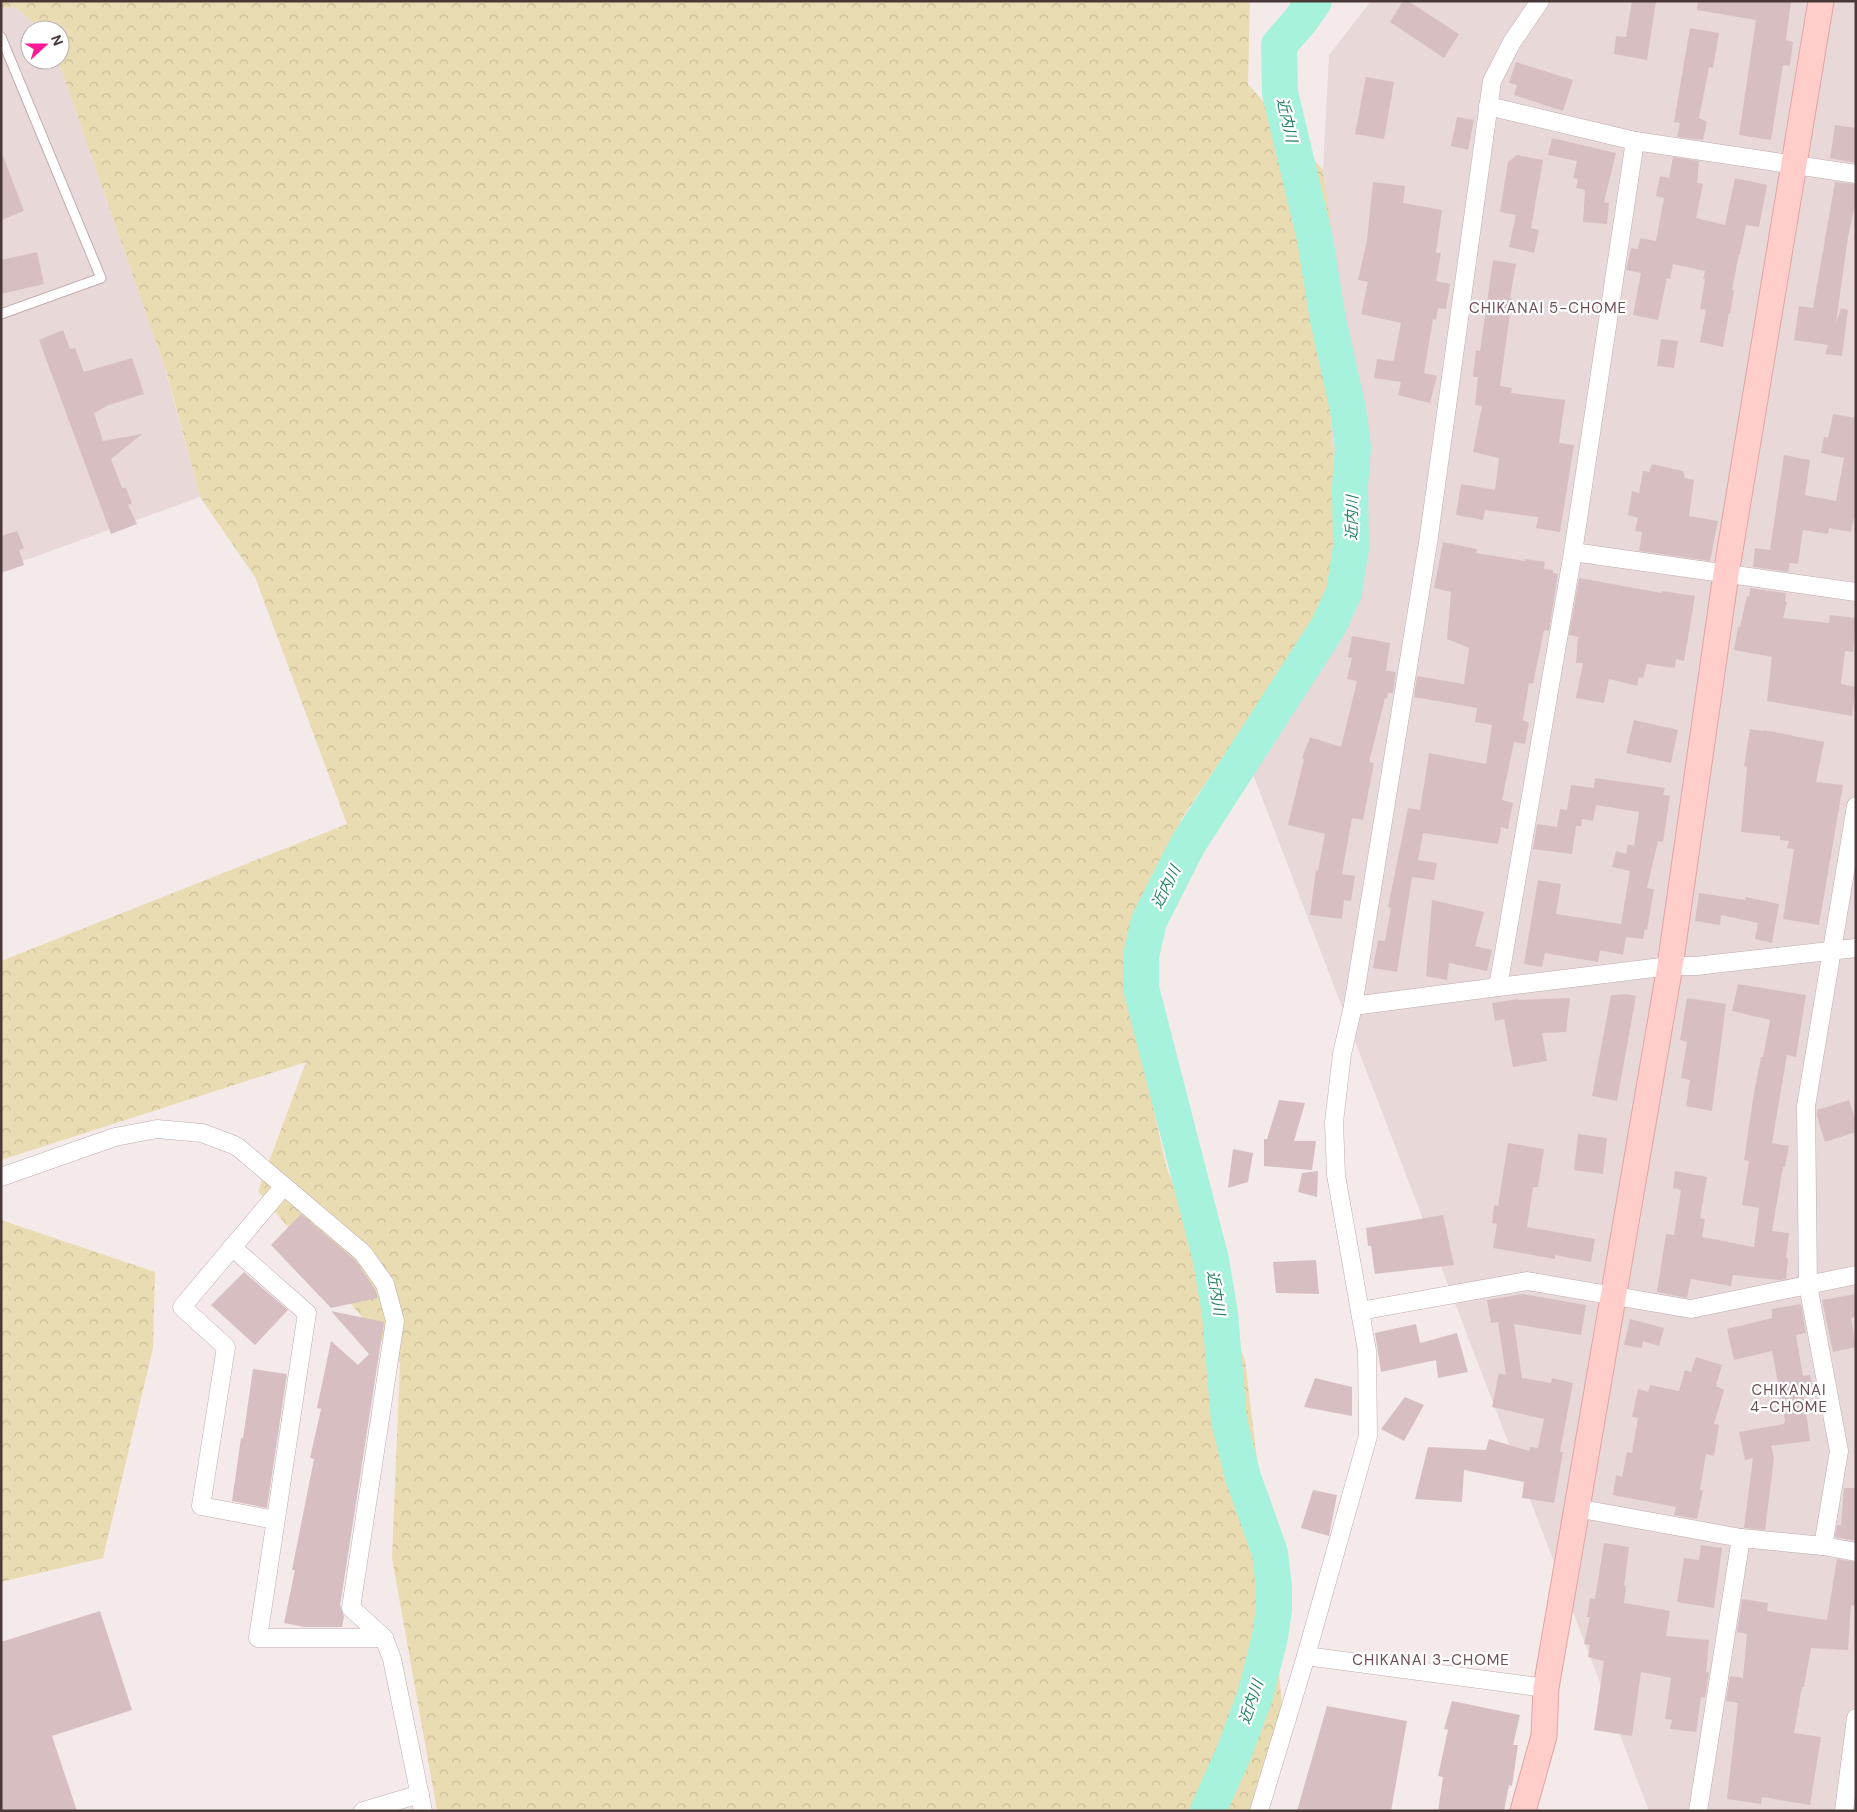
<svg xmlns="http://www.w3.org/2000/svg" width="1857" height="1812" font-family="'DM Sans','Noto Sans JP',sans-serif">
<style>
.residential{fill:#e9d8d8}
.forest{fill:url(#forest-crowns)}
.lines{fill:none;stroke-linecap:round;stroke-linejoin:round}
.river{stroke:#a6f2dc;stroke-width:36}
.building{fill:#d7bfc1}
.lane-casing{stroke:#c1acad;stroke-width:11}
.street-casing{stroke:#c1acad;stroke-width:19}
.secondary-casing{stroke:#e2a4a1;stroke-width:27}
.lane{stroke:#fff;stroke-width:9}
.street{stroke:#fff;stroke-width:18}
.secondary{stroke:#ffcdca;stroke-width:25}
.labels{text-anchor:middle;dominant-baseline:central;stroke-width:4.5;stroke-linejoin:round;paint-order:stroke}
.water-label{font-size:15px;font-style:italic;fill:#237e65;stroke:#fff}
.neighbourhood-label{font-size:15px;letter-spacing:1px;fill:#6d4f52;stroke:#fff}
</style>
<defs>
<pattern id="forest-crowns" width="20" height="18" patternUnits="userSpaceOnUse" patternTransform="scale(1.25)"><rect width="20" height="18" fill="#eadcb2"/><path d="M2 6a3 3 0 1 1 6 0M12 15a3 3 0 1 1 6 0" fill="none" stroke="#cabe9a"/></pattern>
</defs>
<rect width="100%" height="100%" fill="#f5eaea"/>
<g class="residential">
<path d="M 1371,1 L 1856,1 L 1856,1811 L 1649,1811 L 1238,735 L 1290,656 L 1330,591 L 1336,495 L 1329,394 L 1340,311 L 1323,170 L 1329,55 Z"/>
<path d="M 15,7 L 42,30 L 30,30 L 30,60 L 58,60 L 164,365 L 200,497 L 1,569 L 1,8 Z"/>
</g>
<g class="forest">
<path d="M 1,1 L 1250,1 L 1248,84 L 1323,170 L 1342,305 L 1329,394 L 1336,495 L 1330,591 L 1290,656 L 1181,820 L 1128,990 L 1166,1166 L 1245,1360 L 1269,1559 L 1284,1729 L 1253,1811 L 437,1811 L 392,1558 L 400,1363 L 258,1191 L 306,1062 L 1,1160 L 1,961 L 347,824 L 255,577 L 200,497 L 167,374 L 58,60 L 60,60 L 60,30 L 42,30 L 15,7 L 1,8 Z"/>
<path d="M 1,1220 L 155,1272 L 153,1348 L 103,1558 L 1,1582 Z"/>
</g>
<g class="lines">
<path class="river" d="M 1208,1811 L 1235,1750 L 1255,1696 L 1270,1637 L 1274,1609 L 1274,1588 L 1270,1553 L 1243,1477 L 1229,1421 L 1220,1314 L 1211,1260 L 1141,988 L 1141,956 L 1149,921 L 1188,844 L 1328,627 L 1344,592 L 1351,548 L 1350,486 L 1353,448 L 1348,409 L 1328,320 L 1315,239 L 1280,93 L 1279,45 L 1300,21 L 1314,1"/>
</g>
<g class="building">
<path d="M 1403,1 L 1408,1 L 1459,34 L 1444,58 L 1390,22 Z"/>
<path d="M 1632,1 L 1656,1 L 1647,60 L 1614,54 L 1616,36 L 1626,37 Z"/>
<path d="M 1698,1 L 1791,1 L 1786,40 L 1793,42 L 1790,66 L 1783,65 L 1771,140 L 1739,135 L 1756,20 L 1697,10 Z"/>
<path d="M 1690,28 L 1719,33 L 1713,68 L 1709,67 L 1699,118 L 1707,122 L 1703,140 L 1677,137 L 1680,123 L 1674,122 Z"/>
<path d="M 1516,62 L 1573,80 L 1563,111 L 1514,95 L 1517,85 L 1509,83 Z"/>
<path d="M 1366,77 L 1394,82 L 1384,139 L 1355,134 Z"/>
<path d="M 1457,117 L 1474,120 L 1468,150 L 1451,146 Z"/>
<path d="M 1835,125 L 1856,128 L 1856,163 L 1830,158 Z"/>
<path d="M 1552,138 L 1616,153 L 1604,202 L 1609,203 L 1607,224 L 1583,222 L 1585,190 L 1576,188 L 1578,179 L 1573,178 L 1577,161 L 1548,155 Z"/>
<path d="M 1517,155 L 1543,160 L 1531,228 L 1539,230 L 1534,253 L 1509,247 L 1516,215 L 1500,212 L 1508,162 Z"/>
<path d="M 1,156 L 3,156 L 24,211 L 1,220 Z"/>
<path d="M 1673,157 L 1699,161 L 1697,183 L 1703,184 L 1696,218 L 1725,225 L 1735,178 L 1767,185 L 1759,227 L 1746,225 L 1740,254 L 1739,254 L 1732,290 L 1734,290 L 1730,314 L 1729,313 L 1723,347 L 1700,342 L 1706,310 L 1700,309 L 1705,279 L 1703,279 L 1705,271 L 1673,264 L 1670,279 L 1667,278 L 1658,320 L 1633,315 L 1641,273 L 1626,270 L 1631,248 L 1638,249 L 1640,238 L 1656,241 L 1664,198 L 1656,196 L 1660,176 L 1669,178 Z"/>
<path d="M 1373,182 L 1405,186 L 1403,203 L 1442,210 L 1436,253 L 1441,253 L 1436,281 L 1450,284 L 1446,309 L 1438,308 L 1436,320 L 1433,319 L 1424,373 L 1437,376 L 1430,403 L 1398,395 L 1401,382 L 1374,378 L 1377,359 L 1393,361 L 1394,359 L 1401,323 L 1361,314 L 1368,282 L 1358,280 L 1367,240 Z"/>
<path d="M 1835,182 L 1856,184 L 1856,202 L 1848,237 L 1836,323 L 1841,308 L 1848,310 L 1842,356 L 1825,354 L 1828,345 L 1794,340 L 1799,306 L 1813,308 Z"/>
<path d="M 37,252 L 44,284 L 1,294 L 1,260 Z"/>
<path d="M 1493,260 L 1516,264 L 1510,298 L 1512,298 L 1500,386 L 1512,388 L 1511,393 L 1565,400 L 1559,443 L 1574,445 L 1560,532 L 1536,528 L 1538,517 L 1485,510 L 1483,520 L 1456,515 L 1461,484 L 1495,490 L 1499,458 L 1473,452 L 1482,406 L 1475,405 L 1478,377 L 1473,377 L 1476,350 L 1480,351 Z"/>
<path d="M 63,330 L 70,349 L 75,348 L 84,372 L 132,358 L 144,394 L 109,405 L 94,413 L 103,441 L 142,434 L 111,459 L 122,488 L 126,488 L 132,503 L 128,505 L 137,524 L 111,534 L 39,340 Z"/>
<path d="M 1661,339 L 1678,341 L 1674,368 L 1657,366 Z"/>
<path d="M 1833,414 L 1856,418 L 1856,519 L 1854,518 L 1851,532 L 1829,528 L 1828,534 L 1803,530 L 1798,564 L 1790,563 L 1788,572 L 1753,567 L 1755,548 L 1770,550 L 1784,455 L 1810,460 L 1805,495 L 1836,501 L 1844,458 L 1821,453 L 1824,437 L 1828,438 Z"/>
<path d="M 1652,464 L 1683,471 L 1685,478 L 1694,480 L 1689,516 L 1718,521 L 1710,561 L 1639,551 L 1642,532 L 1635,531 L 1638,518 L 1628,515 L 1632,491 L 1639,493 L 1643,471 L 1649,472 Z"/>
<path d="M 17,531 L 24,548 L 19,550 L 24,565 L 1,573 L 1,536 Z"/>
<path d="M 1443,542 L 1477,549 L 1476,553 L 1525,561 L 1525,559 L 1545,562 L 1544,569 L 1553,570 L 1553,573 L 1558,574 L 1549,631 L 1544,630 L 1533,684 L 1529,683 L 1523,720 L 1529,723 L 1525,744 L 1514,742 L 1502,800 L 1513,803 L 1508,829 L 1501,827 L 1498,844 L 1423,833 L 1418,860 L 1437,863 L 1434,880 L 1412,877 L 1397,972 L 1373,968 L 1378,940 L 1385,941 L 1391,908 L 1388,907 L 1408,808 L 1420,810 L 1429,753 L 1486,764 L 1492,725 L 1475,722 L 1477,708 L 1414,697 L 1417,676 L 1464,684 L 1469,648 L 1447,639 L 1451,592 L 1434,588 Z"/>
<path d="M 1579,578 L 1662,593 L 1662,591 L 1695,596 L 1684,661 L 1676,659 L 1675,668 L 1647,664 L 1643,678 L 1639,677 L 1637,686 L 1609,679 L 1604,703 L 1576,698 L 1583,663 L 1576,663 L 1578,637 L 1569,635 Z"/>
<path d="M 1750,588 L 1786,593 L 1785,601 L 1787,602 L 1783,618 L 1829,623 L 1830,615 L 1856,618 L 1853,652 L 1845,651 L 1841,684 L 1856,687 L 1852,716 L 1767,701 L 1772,657 L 1734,650 L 1738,627 L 1740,627 L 1747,596 L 1749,597 Z"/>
<path d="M 1352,636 L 1390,643 L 1386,671 L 1396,672 L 1393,693 L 1388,693 L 1387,699 L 1385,698 L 1369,762 L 1374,763 L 1363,820 L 1352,818 L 1342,874 L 1355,876 L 1351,901 L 1344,900 L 1342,919 L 1310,915 L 1316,870 L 1318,871 L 1325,834 L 1288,825 L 1304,759 L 1302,758 L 1310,737 L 1341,747 L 1357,681 L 1347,679 L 1352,658 L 1348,657 Z"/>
<path d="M 1634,720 L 1678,730 L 1671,763 L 1626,753 Z"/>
<path d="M 1750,729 L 1763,731 L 1764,730 L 1824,742 L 1816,782 L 1843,785 L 1819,925 L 1783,919 L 1794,849 L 1787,848 L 1789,841 L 1780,840 L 1780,836 L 1741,832 L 1747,767 L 1744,766 Z"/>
<path d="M 1595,778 L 1665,788 L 1663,795 L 1670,796 L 1663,842 L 1658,841 L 1647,888 L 1654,889 L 1647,930 L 1645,929 L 1643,939 L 1626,937 L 1623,955 L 1600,950 L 1598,962 L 1545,953 L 1542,967 L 1524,964 L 1538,880 L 1561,884 L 1556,914 L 1621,924 L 1630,871 L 1612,867 L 1616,851 L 1626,854 L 1628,844 L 1634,846 L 1639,812 L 1596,805 L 1593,821 L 1582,819 L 1581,826 L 1576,826 L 1572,854 L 1533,849 L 1537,824 L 1557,827 L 1560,809 L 1567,810 L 1571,785 L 1594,788 Z"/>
<path d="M 1699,893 L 1745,900 L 1746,897 L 1779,904 L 1772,943 L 1755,939 L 1758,923 L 1721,915 L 1720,925 L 1695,921 Z"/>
<path d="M 1432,900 L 1484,912 L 1475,946 L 1492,950 L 1487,971 L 1449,963 L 1447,980 L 1426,976 Z"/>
<path d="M 1738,984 L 1806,995 L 1796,1057 L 1787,1055 L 1772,1143 L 1789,1146 L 1785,1167 L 1783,1167 L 1772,1231 L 1789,1233 L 1786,1258 L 1788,1258 L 1786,1279 L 1779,1280 L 1733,1275 L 1731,1286 L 1691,1279 L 1687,1298 L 1657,1292 L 1666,1234 L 1674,1235 L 1681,1190 L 1673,1188 L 1675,1171 L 1707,1177 L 1700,1218 L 1705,1219 L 1702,1237 L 1754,1247 L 1759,1208 L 1742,1205 L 1749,1161 L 1744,1160 L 1754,1093 L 1761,1057 L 1763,1057 L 1770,1020 L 1732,1011 Z"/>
<path d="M 1627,994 L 1636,996 L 1617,1101 L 1592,1096 L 1611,995 Z"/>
<path d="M 1570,998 L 1566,1032 L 1542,1033 L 1547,1061 L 1513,1067 L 1504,1019 L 1495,1021 L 1492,1003 L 1518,999 L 1519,1000 Z"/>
<path d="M 1687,998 L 1726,1004 L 1712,1111 L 1686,1106 L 1690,1080 L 1681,1078 L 1687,1042 L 1680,1040 Z"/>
<path d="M 1279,1100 L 1305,1103 L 1294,1141 L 1316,1141 L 1312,1170 L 1264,1166 L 1264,1139 L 1267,1139 Z"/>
<path d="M 1849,1100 L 1856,1122 L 1856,1132 L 1825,1142 L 1817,1116 L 1817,1110 Z"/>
<path d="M 1578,1134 L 1607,1138 L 1603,1174 L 1574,1170 Z"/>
<path d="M 1508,1143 L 1544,1149 L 1538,1187 L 1533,1187 L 1527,1227 L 1595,1239 L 1591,1262 L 1555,1255 L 1555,1259 L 1493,1248 L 1497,1224 L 1492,1223 L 1494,1205 L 1498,1206 Z"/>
<path d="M 1233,1149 L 1253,1153 L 1248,1182 L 1228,1188 Z"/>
<path d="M 1318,1171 L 1317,1197 L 1298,1192 L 1302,1173 Z"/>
<path d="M 301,1214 L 355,1260 L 375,1289 L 378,1298 L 331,1308 L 271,1245 Z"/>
<path d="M 1443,1215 L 1454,1265 L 1375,1274 L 1371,1246 L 1368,1246 L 1366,1228 Z"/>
<path d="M 1316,1260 L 1319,1294 L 1276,1293 L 1273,1262 Z"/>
<path d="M 244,1272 L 288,1310 L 255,1345 L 211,1305 Z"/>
<path d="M 1523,1294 L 1586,1305 L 1581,1335 L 1514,1324 L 1522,1378 L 1551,1383 L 1552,1378 L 1573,1383 L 1560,1452 L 1563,1452 L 1554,1503 L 1522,1498 L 1524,1482 L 1464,1470 L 1462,1502 L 1415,1499 L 1428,1447 L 1486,1450 L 1489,1439 L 1529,1451 L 1530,1447 L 1538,1448 L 1544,1419 L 1492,1407 L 1499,1373 L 1506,1375 L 1498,1322 L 1491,1323 L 1487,1300 Z"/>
<path d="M 1856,1294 L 1856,1317 L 1851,1318 L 1856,1347 L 1833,1352 L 1822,1300 Z"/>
<path d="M 1801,1304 L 1806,1333 L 1796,1335 L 1803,1376 L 1810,1375 L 1814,1396 L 1804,1397 L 1810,1441 L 1771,1446 L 1774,1458 L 1765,1530 L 1744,1528 L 1753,1458 L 1745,1460 L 1739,1432 L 1784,1424 L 1785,1421 L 1772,1351 L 1734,1360 L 1727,1329 L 1772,1318 L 1772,1309 Z"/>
<path d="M 331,1311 L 384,1322 L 340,1606 L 344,1616 L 342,1627 L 304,1627 L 284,1623 L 295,1570 L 292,1570 L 314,1459 L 310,1458 L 321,1409 L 317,1408 L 331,1341 L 358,1365 L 369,1354 Z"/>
<path d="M 1630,1319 L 1664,1328 L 1659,1346 L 1643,1341 L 1642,1348 L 1624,1345 Z"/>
<path d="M 1416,1324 L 1420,1343 L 1457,1333 L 1468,1372 L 1438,1378 L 1436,1360 L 1381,1372 L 1375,1333 Z"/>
<path d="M 1696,1357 L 1722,1365 L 1716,1386 L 1724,1390 L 1714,1424 L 1719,1425 L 1714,1456 L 1706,1454 L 1700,1490 L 1703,1490 L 1697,1519 L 1674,1515 L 1676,1507 L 1613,1495 L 1616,1475 L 1622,1477 L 1627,1452 L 1632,1453 L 1638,1418 L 1632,1417 L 1638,1389 L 1648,1392 L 1650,1385 L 1679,1391 L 1685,1370 L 1691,1372 Z"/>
<path d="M 253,1369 L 287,1374 L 267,1508 L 232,1501 L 241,1438 L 243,1438 Z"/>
<path d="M 1315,1378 L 1352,1387 L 1352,1416 L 1304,1407 Z"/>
<path d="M 1405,1397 L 1424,1405 L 1404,1441 L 1381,1429 Z"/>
<path d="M 1844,1488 L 1856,1488 L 1856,1541 L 1835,1537 L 1837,1525 L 1841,1525 Z"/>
<path d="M 1313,1490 L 1337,1495 L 1329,1536 L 1301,1528 Z"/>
<path d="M 1604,1543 L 1629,1547 L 1624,1586 L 1626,1586 L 1624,1603 L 1670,1611 L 1666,1636 L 1709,1640 L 1706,1672 L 1709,1672 L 1705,1698 L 1701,1697 L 1696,1732 L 1670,1729 L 1672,1720 L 1665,1719 L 1671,1678 L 1641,1672 L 1632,1736 L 1594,1730 L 1604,1661 L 1588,1657 L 1590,1645 L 1584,1644 L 1590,1617 L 1587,1617 L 1590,1598 L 1595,1599 Z"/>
<path d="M 1701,1545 L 1722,1548 L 1714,1608 L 1677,1602 L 1684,1558 L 1699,1560 Z"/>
<path d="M 1837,1559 L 1856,1562 L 1856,1606 L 1851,1605 L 1848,1650 L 1811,1648 L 1804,1687 L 1802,1687 L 1794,1733 L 1821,1737 L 1810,1805 L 1762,1797 L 1761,1804 L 1727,1799 L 1738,1703 L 1726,1701 L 1730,1676 L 1743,1678 L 1747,1634 L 1737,1632 L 1742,1599 L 1768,1603 L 1767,1611 L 1827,1620 Z"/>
<path d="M 100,1611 L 132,1710 L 52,1736 L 77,1811 L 1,1811 L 1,1642 Z"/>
<path d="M 1452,1701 L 1520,1715 L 1513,1745 L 1518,1745 L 1512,1786 L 1509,1785 L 1504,1811 L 1438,1811 L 1443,1777 L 1438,1776 L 1448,1730 L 1444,1729 Z"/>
<path d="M 1327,1706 L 1407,1721 L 1391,1811 L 1297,1811 Z"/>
</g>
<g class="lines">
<g class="lane-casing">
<path id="lane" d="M 1,37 L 101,278 L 1,314"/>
</g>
<g class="street-casing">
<g id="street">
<path d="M 1488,106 L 1635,141"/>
<path d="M 1573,552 L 1856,592"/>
<path d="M 1498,987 L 1573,552 L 1635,141 L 1856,174"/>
<path d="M 1353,1006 L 1498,987 L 1670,966 L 1696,966 L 1856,948"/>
<path d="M 1,1177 L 115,1137 L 157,1129 L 202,1133 L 234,1145 L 239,1148 L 363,1253 L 385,1284 L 395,1321 L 351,1608 L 384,1638 L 392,1659 L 423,1811"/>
<path d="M 232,1247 L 307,1313 L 258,1638 L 384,1638"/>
<path d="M 1360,1311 L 1527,1281 L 1691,1309 L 1856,1275"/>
<path d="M 1576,1508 L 1741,1538 L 1823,1546 L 1856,1552"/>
<path d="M 275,1520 L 201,1506 L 226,1347 L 182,1307 L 284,1186"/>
<path d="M 1823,1546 L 1839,1451 L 1808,1285 L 1806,1106 L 1856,806"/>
<path d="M 1306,1656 L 1546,1688"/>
<path d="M 363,1811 L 420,1794"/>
<path d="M 1259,1811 L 1306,1656 L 1368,1436 L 1367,1351 L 1336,1175 L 1334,1122 L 1342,1054 L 1353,1006 L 1428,543 L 1492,81 L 1512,42 L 1540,1"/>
<path d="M 1698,1811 L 1741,1538"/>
<path d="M 1844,1811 L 1856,1718"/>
</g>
</g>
<g class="secondary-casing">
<path id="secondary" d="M 1523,1811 L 1544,1736 L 1546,1688 L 1670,966 L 1726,574 L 1821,1"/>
</g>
<use href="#lane" class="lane"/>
<use href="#street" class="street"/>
<use href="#secondary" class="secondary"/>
</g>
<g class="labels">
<g class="water-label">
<text transform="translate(1287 120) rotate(77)">近内川</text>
<text transform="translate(1352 518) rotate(-89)">近内川</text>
<text transform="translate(1166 887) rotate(-63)">近内川</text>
<text transform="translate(1216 1293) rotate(81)">近内川</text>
<text transform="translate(1251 1702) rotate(-71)">近内川</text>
</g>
<g class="neighbourhood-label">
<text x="1548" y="308">CHIKANAI 5-CHOME</text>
<text x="1789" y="1390">CHIKANAI<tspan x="1789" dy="17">4-CHOME</tspan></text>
<text x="1431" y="1660">CHIKANAI 3-CHOME</text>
</g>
</g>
<rect width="1857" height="1812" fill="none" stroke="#4a3839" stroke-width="5"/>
<g transform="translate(45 45) rotate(69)"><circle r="24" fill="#ffffff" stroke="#b7afb0"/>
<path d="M0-4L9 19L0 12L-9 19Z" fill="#fe1897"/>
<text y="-8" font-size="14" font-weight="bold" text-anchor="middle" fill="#4a3839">N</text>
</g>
</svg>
